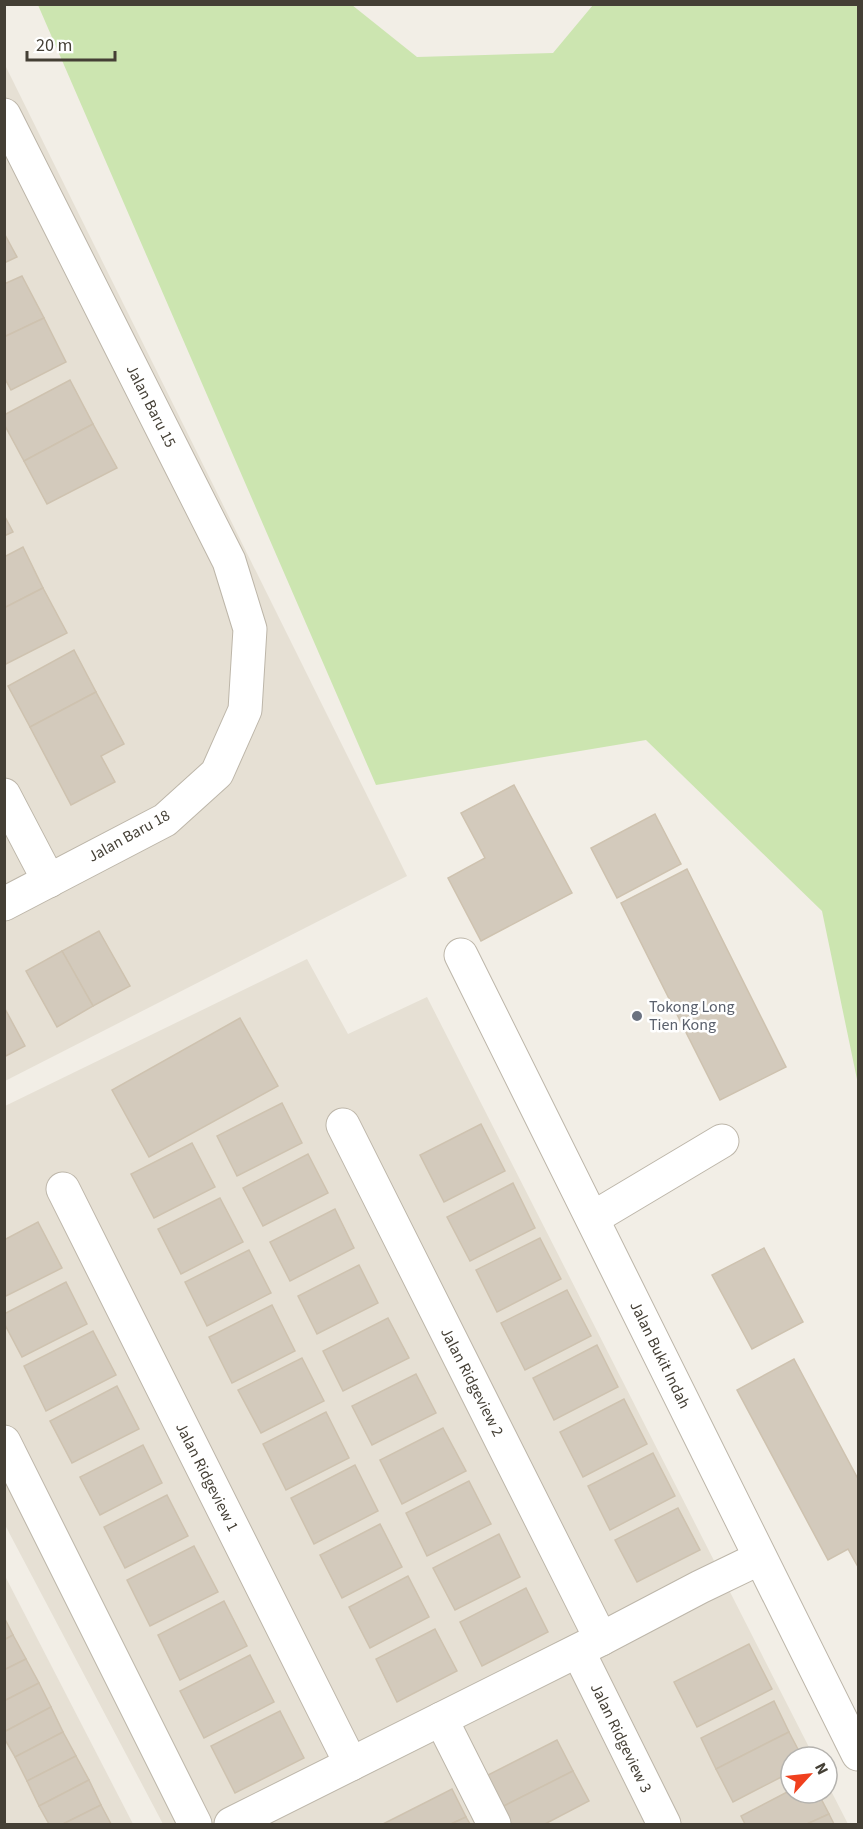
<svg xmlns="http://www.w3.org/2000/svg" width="863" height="1829" font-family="'Source Sans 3',sans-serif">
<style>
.residential{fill:#e6e0d4}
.green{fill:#cce5b0}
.building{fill:#d3cabc;stroke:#cec2af;stroke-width:1.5}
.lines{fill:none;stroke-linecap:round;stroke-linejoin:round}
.minor-casing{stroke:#bdb6a9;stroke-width:35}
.minor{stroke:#fff;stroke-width:33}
.worship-dot{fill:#6b7280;stroke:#fff;stroke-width:2}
.labels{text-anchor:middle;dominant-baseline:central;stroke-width:5;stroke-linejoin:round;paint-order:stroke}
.street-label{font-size:16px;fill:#443f35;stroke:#fff}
.worship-label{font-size:16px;fill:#5b616d;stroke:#fff;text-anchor:start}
</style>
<rect width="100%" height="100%" fill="#f2eee6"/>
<g class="residential">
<path d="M 4,63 L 407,876 L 5,1081 L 4,1081 Z"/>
<path d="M 307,959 L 348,1034 L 427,997 L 814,1757 L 791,1757 L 791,1793 L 827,1793 L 827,1783 L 848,1824 L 163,1824 L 5,1525 L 5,1106 Z"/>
<path d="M 5,1576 L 133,1824 L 5,1824 Z"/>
</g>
<path class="green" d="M 38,5 L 352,5 L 417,57 L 553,53 L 593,5 L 858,5 L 858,1084 L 822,911 L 646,740 L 376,785 Z"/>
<g class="building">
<path d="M 4,233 L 17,257 L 4,263 Z"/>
<path d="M 22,276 L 44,318 L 4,337 L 4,284 Z"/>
<path d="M 44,318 L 66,362 L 11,390 L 4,377 L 4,337 Z"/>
<path d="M 70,380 L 93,424 L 24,461 L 4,424 L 4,415 Z"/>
<path d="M 93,424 L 117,468 L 47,504 L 24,461 Z"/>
<path d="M 4,515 L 13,532 L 4,536 Z"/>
<path d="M 23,547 L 43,588 L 4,608 L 4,557 Z"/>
<path d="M 43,588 L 67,633 L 4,665 L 4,608 Z"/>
<path d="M 74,650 L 96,692 L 30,727 L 8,686 Z"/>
<path d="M 96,692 L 124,744 L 101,756 L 115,782 L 71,805 L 30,727 Z"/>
<path d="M 514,785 L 572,893 L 481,941 L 448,878 L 485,858 L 461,813 Z"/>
<path d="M 655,814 L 681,864 L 617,898 L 591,848 Z"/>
<path d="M 687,869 L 786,1067 L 720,1100 L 621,903 Z"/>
<path d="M 99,931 L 130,986 L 93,1006 L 62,951 Z"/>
<path d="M 62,951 L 93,1006 L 57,1027 L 26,971 Z"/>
<path d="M 4,1007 L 25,1046 L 4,1057 Z"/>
<path d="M 240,1018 L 278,1086 L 149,1157 L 112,1090 Z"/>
<path d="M 282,1103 L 302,1143 L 237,1176 L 217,1136 Z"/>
<path d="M 481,1124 L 505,1171 L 444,1202 L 420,1155 Z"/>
<path d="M 192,1143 L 215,1187 L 154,1218 L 131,1174 Z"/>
<path d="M 308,1154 L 328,1193 L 263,1226 L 243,1188 Z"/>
<path d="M 513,1183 L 535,1228 L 470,1261 L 447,1217 Z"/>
<path d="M 220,1198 L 243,1242 L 181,1274 L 158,1229 Z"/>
<path d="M 335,1209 L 354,1248 L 290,1281 L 270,1242 Z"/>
<path d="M 38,1222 L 62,1268 L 4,1297 L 4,1240 Z"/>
<path d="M 540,1238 L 561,1279 L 497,1312 L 476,1270 Z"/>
<path d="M 764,1248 L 803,1322 L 752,1349 L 712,1275 Z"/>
<path d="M 249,1250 L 271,1293 L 207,1326 L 185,1282 Z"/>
<path d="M 359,1265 L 378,1303 L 317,1334 L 298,1296 Z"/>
<path d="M 66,1282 L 87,1324 L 22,1357 L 4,1323 L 4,1314 Z"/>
<path d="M 567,1290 L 591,1336 L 525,1370 L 501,1323 Z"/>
<path d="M 272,1305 L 295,1351 L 232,1383 L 209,1337 Z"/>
<path d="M 388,1318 L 409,1358 L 343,1391 L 323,1351 Z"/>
<path d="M 93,1331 L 116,1375 L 46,1411 L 24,1366 Z"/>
<path d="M 597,1345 L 618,1387 L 554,1420 L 533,1378 Z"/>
<path d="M 302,1358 L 324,1401 L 261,1433 L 238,1390 Z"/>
<path d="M 794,1359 L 858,1479 L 858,1564 L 857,1565 L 848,1549 L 828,1560 L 737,1390 Z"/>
<path d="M 416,1374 L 436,1413 L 372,1445 L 352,1406 Z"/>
<path d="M 117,1386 L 139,1429 L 72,1463 L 50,1421 Z"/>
<path d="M 624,1399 L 647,1444 L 583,1477 L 560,1432 Z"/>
<path d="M 326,1412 L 349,1458 L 286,1490 L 263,1444 Z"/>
<path d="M 443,1428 L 466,1471 L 402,1504 L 380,1460 Z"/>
<path d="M 143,1445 L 162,1483 L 100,1515 L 80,1477 Z"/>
<path d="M 653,1453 L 675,1496 L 610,1530 L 588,1486 Z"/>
<path d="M 355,1465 L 378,1511 L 314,1544 L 291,1498 Z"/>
<path d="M 469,1481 L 491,1524 L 427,1556 L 406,1513 Z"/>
<path d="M 167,1495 L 188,1536 L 125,1568 L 104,1527 Z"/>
<path d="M 678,1508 L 700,1550 L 637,1582 L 615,1540 Z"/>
<path d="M 380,1524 L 402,1567 L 342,1598 L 320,1555 Z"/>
<path d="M 499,1534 L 520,1577 L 455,1610 L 433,1568 Z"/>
<path d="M 194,1546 L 218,1592 L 150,1626 L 127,1580 Z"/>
<path d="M 408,1576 L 429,1617 L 370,1648 L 349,1607 Z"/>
<path d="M 526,1588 L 548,1632 L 482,1666 L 460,1622 Z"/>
<path d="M 224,1601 L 247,1646 L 180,1680 L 158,1635 Z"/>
<path d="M 4,1617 L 13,1635 L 4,1640 Z"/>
<path d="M 435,1629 L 457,1671 L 397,1702 L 376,1659 Z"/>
<path d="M 13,1635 L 26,1659 L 4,1670 L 4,1640 Z"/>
<path d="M 749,1644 L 772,1689 L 697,1727 L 674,1682 Z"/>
<path d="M 250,1655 L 274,1702 L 204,1738 L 180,1691 Z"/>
<path d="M 26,1659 L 39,1683 L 4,1701 L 4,1670 Z"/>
<path d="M 39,1683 L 51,1707 L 4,1732 L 4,1701 Z"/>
<path d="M 774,1701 L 789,1732 L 716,1769 L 701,1738 Z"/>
<path d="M 51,1707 L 63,1732 L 15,1757 L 4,1738 L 4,1732 Z"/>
<path d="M 280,1711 L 304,1758 L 235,1793 L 211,1746 Z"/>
<path d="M 63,1732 L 76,1756 L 27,1781 L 15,1757 Z"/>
<path d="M 789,1732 L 802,1757 L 791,1757 L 791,1772 L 733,1802 L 716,1769 Z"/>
<path d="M 557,1740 L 573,1771 L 500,1808 L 484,1777 Z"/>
<path d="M 76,1756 L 89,1780 L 39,1806 L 27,1781 Z"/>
<path d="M 573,1771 L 589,1801 L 545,1824 L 509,1824 L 500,1808 Z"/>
<path d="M 89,1780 L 101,1805 L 63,1824 L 49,1824 L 39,1806 Z"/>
<path d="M 452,1789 L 466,1817 L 451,1824 L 383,1824 Z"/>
<path d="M 791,1790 L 791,1793 L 818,1793 L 829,1814 L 807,1824 L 745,1824 L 741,1816 Z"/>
<path d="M 101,1805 L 111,1824 L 63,1824 Z"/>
<path d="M 829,1814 L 834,1824 L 807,1824 Z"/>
<path d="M 466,1817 L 470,1824 L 451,1824 Z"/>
</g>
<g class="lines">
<g class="minor-casing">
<g id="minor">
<path d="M 4,115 L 229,561 L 250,629 L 245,710 L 217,773 L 165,820 L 4,904"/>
<path d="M 4,795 L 49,881"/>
<path d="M 461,955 L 858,1754"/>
<path d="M 343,1125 L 601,1639"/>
<path d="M 63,1189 L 351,1764"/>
<path d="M 593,1218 L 722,1141"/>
<path d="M 4,1442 L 195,1824"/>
<path d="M 578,1651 L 664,1824"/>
<path d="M 441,1719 L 494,1824"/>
<path d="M 231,1824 L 601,1639 L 700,1587 L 760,1558"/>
</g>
</g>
<use href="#minor" class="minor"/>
</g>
<circle class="worship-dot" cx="637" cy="1016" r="6"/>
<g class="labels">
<g class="street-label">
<text transform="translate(151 406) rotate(63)">Jalan Baru 15</text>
<text transform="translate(129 836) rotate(-29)">Jalan Baru 18</text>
<text transform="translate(660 1355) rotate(64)">Jalan Bukit Indah</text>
<text transform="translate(472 1382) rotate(63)">Jalan Ridgeview 2</text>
<text transform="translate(207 1477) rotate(63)">Jalan Ridgeview 1</text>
<text transform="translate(621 1738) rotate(64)">Jalan Ridgeview 3</text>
</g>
<g class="worship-label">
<text x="649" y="1007">Tokong Long<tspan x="649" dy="18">Tien Kong</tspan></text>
</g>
</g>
<rect width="863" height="1829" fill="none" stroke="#443f35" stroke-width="12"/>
<g transform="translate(809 1775) rotate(63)"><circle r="28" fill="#ffffff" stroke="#b4b2ae" stroke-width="1.5"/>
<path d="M0-4.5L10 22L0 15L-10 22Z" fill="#f0401e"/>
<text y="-9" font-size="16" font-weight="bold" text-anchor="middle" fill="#443f35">N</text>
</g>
<path d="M27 51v9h88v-9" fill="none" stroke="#443f35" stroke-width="3"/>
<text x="36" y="51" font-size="18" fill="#443f35" stroke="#ffffff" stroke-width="4.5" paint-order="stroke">20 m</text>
</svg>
